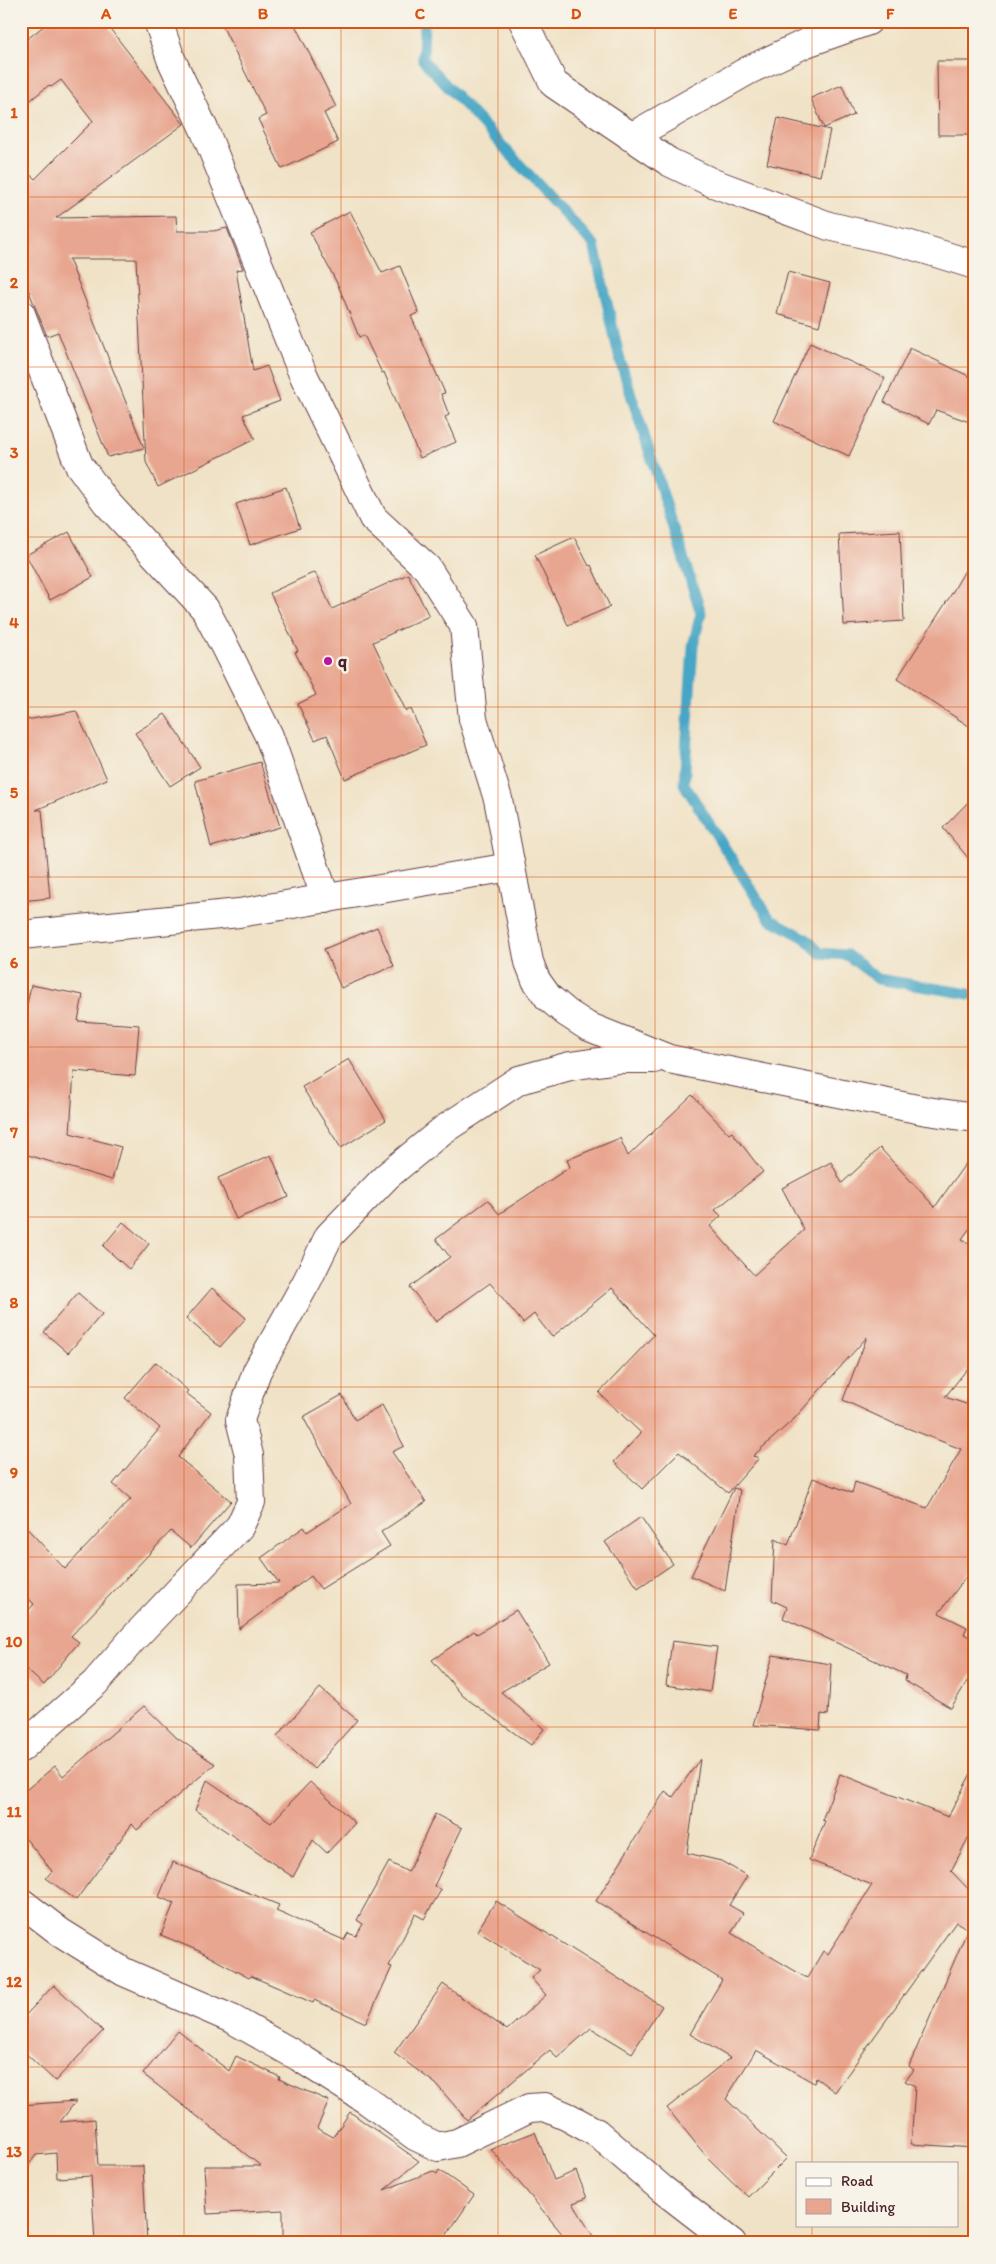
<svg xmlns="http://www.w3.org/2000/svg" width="996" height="2264" font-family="Itim,sans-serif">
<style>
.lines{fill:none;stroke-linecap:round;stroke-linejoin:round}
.stream{stroke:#46a6c5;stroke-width:11}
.building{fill:#e8a690}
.minor-casing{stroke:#633c42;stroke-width:30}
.minor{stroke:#fff;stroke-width:28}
.grid{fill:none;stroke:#d8530f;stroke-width:1;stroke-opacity:0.55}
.poi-dot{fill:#b5179e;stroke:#f7f3e8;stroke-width:2}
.labels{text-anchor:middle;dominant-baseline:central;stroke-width:5;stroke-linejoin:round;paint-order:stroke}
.poi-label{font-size:18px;font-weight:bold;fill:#4a1f2b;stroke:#f7f3e8;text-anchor:start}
.neatline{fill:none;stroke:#d8530f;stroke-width:2}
.grid-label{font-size:16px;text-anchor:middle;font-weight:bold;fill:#d8530f}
</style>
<rect width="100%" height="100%" fill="#f7f3e8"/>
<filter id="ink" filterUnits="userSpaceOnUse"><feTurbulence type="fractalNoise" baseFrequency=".02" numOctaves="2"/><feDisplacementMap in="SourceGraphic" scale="10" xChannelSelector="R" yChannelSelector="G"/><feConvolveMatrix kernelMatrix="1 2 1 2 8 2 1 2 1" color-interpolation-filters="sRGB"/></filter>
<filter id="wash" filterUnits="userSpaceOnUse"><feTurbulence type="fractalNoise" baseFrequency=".0096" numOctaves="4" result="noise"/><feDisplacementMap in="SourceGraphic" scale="20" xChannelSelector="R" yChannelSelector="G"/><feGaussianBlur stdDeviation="1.12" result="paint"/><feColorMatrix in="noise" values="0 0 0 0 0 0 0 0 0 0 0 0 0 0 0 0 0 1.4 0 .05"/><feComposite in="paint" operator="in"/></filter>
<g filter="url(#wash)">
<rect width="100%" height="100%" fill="#f0e2c6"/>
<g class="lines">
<path class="stream" d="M 424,21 L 423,60 L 594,245 L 620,360 L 701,613 L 693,646 L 684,784 L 770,919 L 805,938 L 820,953 L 847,955 L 878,979 L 975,995"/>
</g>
<g id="blocks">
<g class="building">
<path d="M 50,21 L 104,21 L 184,124 L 56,218 L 176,216 L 177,231 L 213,231 L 227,228 L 243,269 L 236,270 L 253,371 L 267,366 L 280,401 L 243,415 L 255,439 L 158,487 L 146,462 L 136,259 L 69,259 L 144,448 L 108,457 L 58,332 L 47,336 L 21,272 L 21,167 L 35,179 L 93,121 L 61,80 L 51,87 L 49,85 L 21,108 L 21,44 Z"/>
<path d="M 220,21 L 293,21 L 336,107 L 324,113 L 338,142 L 282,169 L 258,119 L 266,115 Z"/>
<path d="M 937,61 L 975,61 L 975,135 L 938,135 Z"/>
<path d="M 842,85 L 854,115 L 824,128 L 811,98 Z"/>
<path d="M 778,118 L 830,130 L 820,176 L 767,164 Z"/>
<path d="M 350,211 L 382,273 L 400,266 L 419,313 L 411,316 L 445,393 L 441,394 L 449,415 L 445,417 L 456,442 L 420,458 L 384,372 L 382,373 L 364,335 L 359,337 L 338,285 L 310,232 Z"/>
<path d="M 788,272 L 830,283 L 819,326 L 777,314 Z"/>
<path d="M 810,343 L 885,378 L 849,456 L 774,421 Z"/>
<path d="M 910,348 L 975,379 L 975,424 L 936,410 L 929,424 L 884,402 Z"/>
<path d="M 286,487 L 300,528 L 250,545 L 236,504 Z"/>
<path d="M 900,531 L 904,621 L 844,625 L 839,534 Z"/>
<path d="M 69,532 L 93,577 L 50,600 L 26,555 Z"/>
<path d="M 574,537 L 589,566 L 591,565 L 610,607 L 568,625 L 535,555 Z"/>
<path d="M 975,553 L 975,730 L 897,679 L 949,598 Z"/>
<path d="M 315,572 L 332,609 L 408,574 L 429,616 L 373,642 L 406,711 L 411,709 L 426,745 L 345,779 L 327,735 L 315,740 L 298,704 L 316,695 L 295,652 L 298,651 L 270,593 Z"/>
<path d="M 76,711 L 107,779 L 36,810 L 42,810 L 50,898 L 21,901 L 21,721 Z"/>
<path d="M 165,714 L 200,767 L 170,786 L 135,733 Z"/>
<path d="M 260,762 L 280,827 L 211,847 L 195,781 Z"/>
<path d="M 975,795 L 975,866 L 943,828 Z"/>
<path d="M 377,927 L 394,966 L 341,988 L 324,949 Z"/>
<path d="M 31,985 L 83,995 L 78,1021 L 139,1025 L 135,1076 L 74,1071 L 70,1133 L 121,1147 L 112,1180 L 21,1153 L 21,1035 Z"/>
<path d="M 349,1059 L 386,1120 L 341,1148 L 302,1087 Z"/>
<path d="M 692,1095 L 729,1134 L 732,1132 L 763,1172 L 715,1210 L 721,1216 L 710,1226 L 754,1275 L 804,1230 L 782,1188 L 831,1162 L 842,1183 L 880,1148 L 935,1207 L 975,1150 L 975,1221 L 962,1239 L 975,1249 L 975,1359 L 945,1397 L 975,1407 L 975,1565 L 939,1613 L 967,1627 L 964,1634 L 975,1640 L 975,1668 L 951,1708 L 905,1681 L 906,1675 L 783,1618 L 787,1607 L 772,1600 L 775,1539 L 788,1545 L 813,1478 L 852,1493 L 855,1482 L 927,1508 L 961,1449 L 897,1424 L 897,1425 L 843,1400 L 867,1337 L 794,1419 L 753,1456 L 759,1458 L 728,1493 L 679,1452 L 642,1489 L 614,1462 L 641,1433 L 599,1393 L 654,1335 L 612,1288 L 552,1337 L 534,1314 L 523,1323 L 490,1283 L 436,1322 L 410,1287 L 450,1257 L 436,1239 L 488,1200 L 499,1214 L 570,1167 L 567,1160 L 620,1138 L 628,1156 Z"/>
<path d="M 271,1155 L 289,1197 L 236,1219 L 218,1178 Z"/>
<path d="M 123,1222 L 149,1244 L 129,1269 L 103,1246 Z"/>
<path d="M 212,1288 L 246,1318 L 220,1347 L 186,1318 Z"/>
<path d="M 78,1293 L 102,1314 L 68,1353 L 44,1332 Z"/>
<path d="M 156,1362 L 188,1391 L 186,1393 L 211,1412 L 178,1457 L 231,1501 L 191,1548 L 171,1531 L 71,1636 L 79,1642 L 44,1685 L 21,1665 L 21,1619 L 34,1604 L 21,1591 L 21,1522 L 65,1569 L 131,1499 L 113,1484 L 160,1428 L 125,1398 Z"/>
<path d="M 342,1395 L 355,1420 L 382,1405 L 404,1446 L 392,1452 L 426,1502 L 381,1532 L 390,1546 L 321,1589 L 311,1576 L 239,1629 L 238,1584 L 279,1583 L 261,1558 L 304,1527 L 307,1532 L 351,1504 L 303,1417 Z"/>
<path d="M 734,1488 L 740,1490 L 725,1591 L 691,1576 Z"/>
<path d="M 641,1517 L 673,1564 L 638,1588 L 605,1542 Z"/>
<path d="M 516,1610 L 549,1663 L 501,1692 L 544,1729 L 531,1745 L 463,1696 L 432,1660 L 474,1631 L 477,1634 Z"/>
<path d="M 672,1641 L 717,1647 L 710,1692 L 666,1685 Z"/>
<path d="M 773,1655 L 831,1664 L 828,1715 L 821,1714 L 820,1730 L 753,1725 Z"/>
<path d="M 320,1688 L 357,1720 L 314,1769 L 277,1736 Z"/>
<path d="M 144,1706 L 177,1738 L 215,1764 L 137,1830 L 132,1824 L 76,1900 L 46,1878 L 52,1871 L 21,1833 L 21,1794 L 55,1766 L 63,1776 Z"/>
<path d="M 700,1759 L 687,1853 L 721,1861 L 747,1876 L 729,1905 L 743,1913 L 731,1933 L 807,1978 L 823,1951 L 828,1954 L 872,1885 L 809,1860 L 825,1821 L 822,1820 L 840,1774 L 948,1817 L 975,1766 L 975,1825 L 951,1871 L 975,1896 L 975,2148 L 911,2144 L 915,2086 L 905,2081 L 914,2070 L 909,2066 L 968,1929 L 956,1922 L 835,2092 L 816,2078 L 814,2083 L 756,2050 L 726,2099 L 787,2158 L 748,2197 L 706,2156 L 667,2108 L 730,2058 L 690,2034 L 722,1980 L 596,1901 L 665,1791 L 673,1797 Z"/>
<path d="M 207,1780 L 271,1823 L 310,1782 L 355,1823 L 327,1853 L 313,1840 L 293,1877 L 195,1810 Z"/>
<path d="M 435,1814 L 462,1828 L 434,1886 L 441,1890 L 424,1919 L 415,1914 L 389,1966 L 392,1967 L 366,2023 L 314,2000 L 313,2003 L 251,1976 L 249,1978 L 199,1951 L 161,1935 L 174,1903 L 159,1897 L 173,1862 L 279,1905 L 276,1911 L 344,1940 L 348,1933 L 356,1936 L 363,1924 L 357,1920 L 389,1862 L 408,1872 Z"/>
<path d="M 496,1901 L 662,2006 L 632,2053 L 591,2028 L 557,2058 L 550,2050 L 467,2120 L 436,2084 L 394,2053 L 443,1984 L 507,2030 L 546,1995 L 531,1978 L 540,1970 L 477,1931 Z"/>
<path d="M 54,1985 L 103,2031 L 55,2081 L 21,2049 L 21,2020 Z"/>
<path d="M 178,2031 L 229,2071 L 236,2056 L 280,2077 L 279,2079 L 329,2101 L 317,2128 L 333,2137 L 350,2112 L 419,2161 L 384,2190 L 433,2171 L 437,2174 L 439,2170 L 474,2195 L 441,2243 L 283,2243 L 283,2210 L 207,2214 L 204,2166 L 261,2166 L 143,2074 Z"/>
<path d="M 76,2101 L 60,2122 L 95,2119 L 98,2166 L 143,2166 L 147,2243 L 95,2243 L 91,2176 L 57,2178 L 56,2153 L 36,2155 L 21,2175 L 21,2105 Z"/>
<path d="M 535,2132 L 554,2180 L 576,2171 L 587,2198 L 573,2203 L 597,2243 L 570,2243 L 491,2149 Z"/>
</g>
</g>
</g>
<g filter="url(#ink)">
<use href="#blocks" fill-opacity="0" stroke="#633c42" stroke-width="1"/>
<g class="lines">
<g class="minor-casing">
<g id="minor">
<path d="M 158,21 L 171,59 L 204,129 L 302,372 L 373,518 L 427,568 L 464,626 L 473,719 L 498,799 L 529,962 L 536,980 L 548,997 L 567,1013 L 587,1026 L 669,1059 L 927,1111 L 975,1118"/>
<path d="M 523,21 L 554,84 L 669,162 L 713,183 L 829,226 L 907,244 L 975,265"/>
<path d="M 631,137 L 749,70 L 806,43 L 868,21"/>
<path d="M 21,314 L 79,465 L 106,502 L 205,609 L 226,649 L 269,736 L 326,899"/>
<path d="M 21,935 L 239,913 L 510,867"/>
<path d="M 21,1748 L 95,1683 L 133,1639 L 240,1526 L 251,1502 L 249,1455 L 240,1420 L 257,1371 L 307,1281 L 329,1236 L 387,1176 L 443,1130 L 519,1080 L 570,1066 L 619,1059 L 654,1059"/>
<path d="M 21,1902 L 60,1932 L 124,1972 L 232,2019 L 299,2057 L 368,2101 L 415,2136 L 438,2147 L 457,2143 L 529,2108 L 545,2107 L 568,2117 L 597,2133 L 662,2189 L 732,2243"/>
</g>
</g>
<use href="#minor" class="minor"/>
</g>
</g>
<path class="grid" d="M 184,21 L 184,2243M 341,21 L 341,2243M 498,21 L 498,2243M 655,21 L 655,2243M 812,21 L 812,2163M 21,197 L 975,197M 21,367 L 975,367M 21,537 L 975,537M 21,707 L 975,707M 21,877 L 975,877M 21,1047 L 975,1047M 21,1217 L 975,1217M 21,1387 L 975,1387M 21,1557 L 975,1557M 21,1727 L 975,1727M 21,1897 L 975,1897M 21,2067 L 975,2067M 812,2225 L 812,2243"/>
<circle class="poi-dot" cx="328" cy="661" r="5"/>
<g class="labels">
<g class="poi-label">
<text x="338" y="661">q</text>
</g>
</g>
<rect width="996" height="2264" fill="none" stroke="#f7f3e8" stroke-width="55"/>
<rect x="796" y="2162" width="162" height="65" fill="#f7f3e8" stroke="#b29e9c"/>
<rect x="806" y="2178" width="25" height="8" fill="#ffffff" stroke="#b29e9c"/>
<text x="841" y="2186" font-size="15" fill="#4a1f2b">Road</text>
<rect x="806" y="2199" width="25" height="15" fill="#e8a690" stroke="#b29e9c"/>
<text x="841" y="2212" font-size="15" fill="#4a1f2b">Building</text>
<rect x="28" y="28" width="940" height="2208" class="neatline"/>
<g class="grid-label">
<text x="106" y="19">A</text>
<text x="263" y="19">B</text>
<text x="420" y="19">C</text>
<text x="576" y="19">D</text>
<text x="733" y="19">E</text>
<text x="890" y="19">F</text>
<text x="14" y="118">1</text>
<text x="14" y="288">2</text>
<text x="14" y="458">3</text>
<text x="14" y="628">4</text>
<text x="14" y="798">5</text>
<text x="14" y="968">6</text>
<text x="14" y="1138">7</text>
<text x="14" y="1308">8</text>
<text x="14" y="1478">9</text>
<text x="14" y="1647">10</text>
<text x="14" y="1817">11</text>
<text x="14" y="1987">12</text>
<text x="14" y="2157">13</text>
</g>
</svg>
